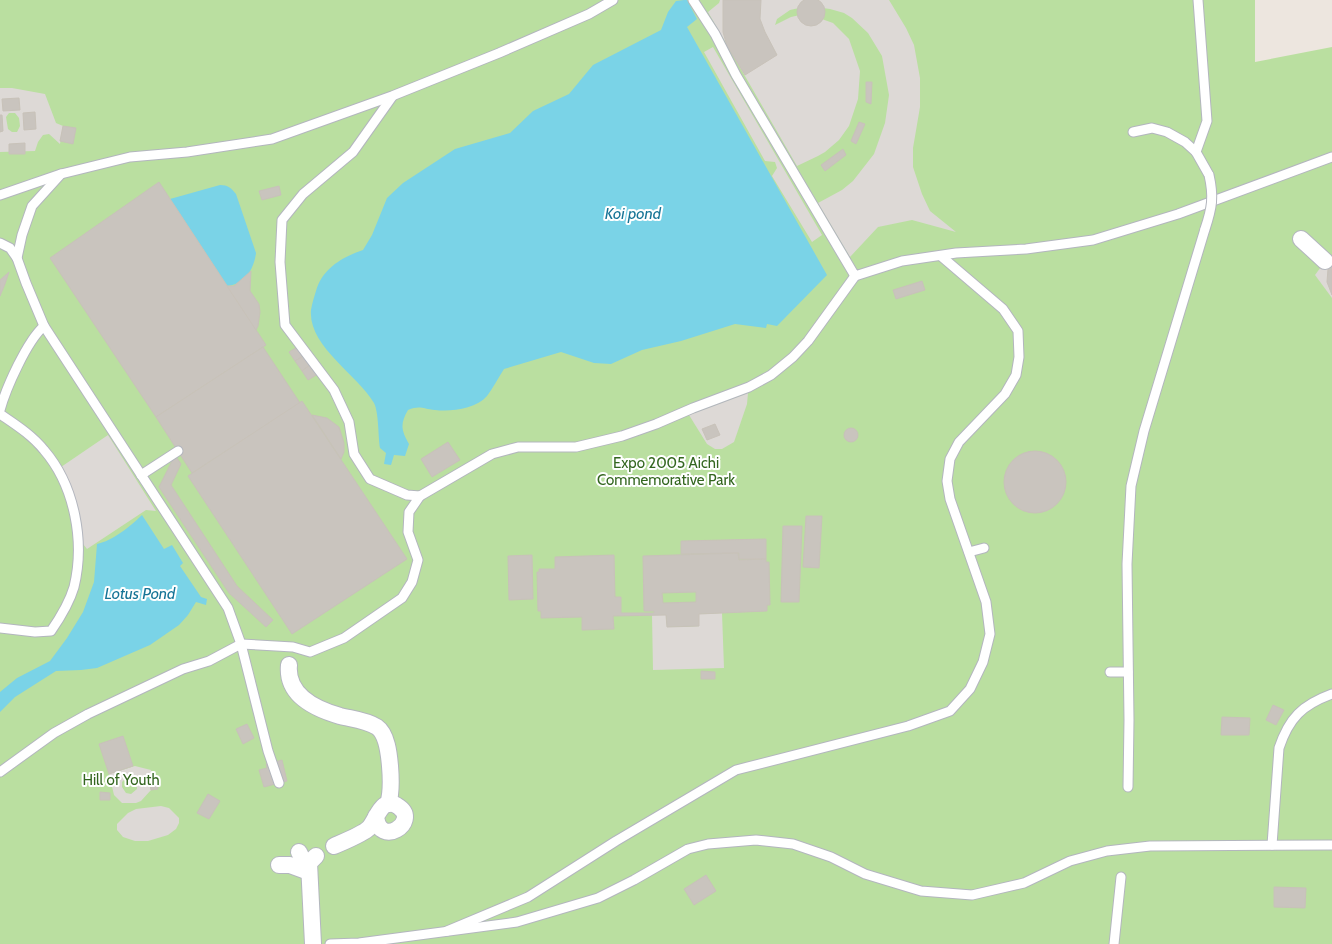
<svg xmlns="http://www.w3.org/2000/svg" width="1332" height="944" font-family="Cabin,sans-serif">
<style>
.green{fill:#badfa0}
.plaza{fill:#ddd9d6;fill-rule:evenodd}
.water{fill:#7ad3e7}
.building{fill:#c9c4be;stroke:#c8c2b9;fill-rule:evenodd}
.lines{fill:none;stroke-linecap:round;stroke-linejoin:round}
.lane-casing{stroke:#b3b6be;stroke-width:11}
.street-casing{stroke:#b3b6be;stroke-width:18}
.lane{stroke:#fff;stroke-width:9}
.street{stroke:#fff;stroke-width:16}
.lane-bridge-casing{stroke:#b3b6be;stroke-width:11;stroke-linecap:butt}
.lane-bridge{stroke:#fff;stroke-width:9}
.labels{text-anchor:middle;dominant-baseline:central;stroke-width:4;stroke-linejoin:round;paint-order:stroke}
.park-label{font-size:15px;fill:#33661f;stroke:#fff}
.water-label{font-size:16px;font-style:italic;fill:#167496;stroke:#fff}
</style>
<rect width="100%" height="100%" fill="#ede6df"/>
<path class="green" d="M 0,0 L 1255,0 L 1255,62 L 1332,47 L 1332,944 L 0,944 Z"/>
<g class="plaza">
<path d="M 720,0 L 889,0 L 906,28 L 914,45 L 920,78 L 920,107 L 913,148 L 913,167 L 922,194 L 930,211 L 956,232 L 912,220 L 878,227 L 850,257 L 818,203 L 842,190 L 853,181 L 874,154 L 885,123 L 889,95 L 882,56 L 868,33 L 852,18 L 844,13 L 830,9 L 808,6 L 790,10 L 777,19 L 775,25 L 791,17 L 800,15 L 816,17 L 833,23 L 849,39 L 860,71 L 858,99 L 849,126 L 839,140 L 825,152 L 818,156 L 797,166 L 708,12 L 719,3 Z"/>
<path d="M 713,47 L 822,235 L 812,242 L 772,176 L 777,168 L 775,162 L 765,161 L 704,52 Z"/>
<path d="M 0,88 L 12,88 L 45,94 L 56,123 L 63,126 L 60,144 L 49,134 L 43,135 L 38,142 L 35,151 L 0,152 L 0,132 L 3,131 L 2,115 L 0,115 ZM 9,113 L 15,113 L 19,118 L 20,126 L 17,132 L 12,132 L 8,129 L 6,117 Z"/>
<path d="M 1329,256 L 1332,256 L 1332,298 L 1315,275 Z"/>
<path d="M 748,393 L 747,404 L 734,442 L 722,449 L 715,449 L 707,444 L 689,415 Z"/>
<path d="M 108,435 L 156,511 L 146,510 L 87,549 L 83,544 L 81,527 L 74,496 L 61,467 Z"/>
<path d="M 722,613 L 724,668 L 653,670 L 652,615 L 666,615 L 667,627 L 682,627 L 699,626 L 699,614 Z"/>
<path d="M 135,766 L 151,770 L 152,779 L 149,780 L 151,790 L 141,801 L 136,803 L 122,803 L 114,795 L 109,774 ZM 126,778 L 134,779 L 137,784 L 137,789 L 131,794 L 126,793 L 122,787 L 122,782 Z"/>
<path d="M 161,806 L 169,808 L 179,818 L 179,823 L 176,829 L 168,835 L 148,841 L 135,841 L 123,837 L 117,830 L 117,824 L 128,813 L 136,809 Z"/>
</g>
<g class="water">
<path d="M 684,0 L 687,0 L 697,19 L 687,27 L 827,275 L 777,326 L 767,324 L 766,328 L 735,324 L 681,341 L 642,350 L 611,364 L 594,363 L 561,352 L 504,369 C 498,378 493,388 487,396 C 476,409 450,412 435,410 C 423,409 420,405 408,410 C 400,424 401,430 409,444 L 405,456 L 394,455 L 391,465 L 384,464 L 386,453 L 380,448 C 378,437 379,413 374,403 C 357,374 308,346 311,310 C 312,304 314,297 316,291 C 322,269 342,257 363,250 L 372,235 L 387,198 L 403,183 L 455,149 L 510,133 L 533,111 L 569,94 L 593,65 L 661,30 L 668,12 L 676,1 Z"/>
<path d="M 220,185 C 228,185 231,188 236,194 L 256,253 C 254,269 245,284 227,286 L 170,199 Z"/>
<path d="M 142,515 L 164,549 L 172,545 L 183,563 L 180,566 L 201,597 L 207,599 L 206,605 L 196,602 L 188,615 L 179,625 L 150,645 L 97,668 L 81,670 L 56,671 L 15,697 L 0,712 L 0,692 L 17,678 L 50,661 L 67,638 L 83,612 L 94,582 L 97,544 C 112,541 131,526 142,515 Z"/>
</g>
<g class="building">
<circle cx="811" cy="12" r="14"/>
<path d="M 723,0 L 761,0 L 760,19 L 765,32 L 777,55 L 745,75 L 727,46 L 723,32 Z"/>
<path d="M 866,82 L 872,82 L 871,104 L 866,102 Z"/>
<path d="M 19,98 L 20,110 L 3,111 L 2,99 Z"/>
<path d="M 35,112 L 36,129 L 24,130 L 23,113 Z"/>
<path d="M 0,115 L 2,115 L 3,131 L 0,132 Z"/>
<path d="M 859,122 L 865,124 L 856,144 L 851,141 Z"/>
<path d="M 63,126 L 76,128 L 73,144 L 60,141 Z"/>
<path d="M 25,143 L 25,154 L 9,154 L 9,144 Z"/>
<path d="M 843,149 L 846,155 L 825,171 L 821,165 Z"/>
<path d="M 159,182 L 266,345 L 156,417 L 50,258 Z"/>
<path d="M 279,186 L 281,195 L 262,200 L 259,191 Z"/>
<path d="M 1332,260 L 1332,295 L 1327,282 L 1328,269 Z"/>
<path d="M 251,271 L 250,291 L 259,304 L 260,312 L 258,326 L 256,330 L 227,286 L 234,286 Z"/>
<path d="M 9,272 L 5,284 L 0,296 L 0,280 Z"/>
<path d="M 922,281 L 925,290 L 896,299 L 893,290 Z"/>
<path d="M 299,346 L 305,355 L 295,361 L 289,352 Z"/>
<path d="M 263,347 L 300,403 L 192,473 L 156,417 Z"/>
<path d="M 305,355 L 311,364 L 302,371 L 295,361 Z"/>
<path d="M 311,364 L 318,374 L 308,380 L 302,371 Z"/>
<path d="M 302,401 L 407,559 L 292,634 L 188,476 Z"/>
<path d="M 312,415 L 327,418 L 339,427 L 344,443 L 344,452 L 341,459 Z"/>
<path d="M 715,424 L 720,435 L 707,440 L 702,429 Z"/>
<circle cx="851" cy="435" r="7"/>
<path d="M 448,442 L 460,460 L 432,477 L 421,459 Z"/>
<circle cx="1035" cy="482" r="31"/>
<path d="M 175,455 L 181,464 L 171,485 L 237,586 L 273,620 L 266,627 L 229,593 L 159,487 Z"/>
<path d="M 806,516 L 822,516 L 819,568 L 803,567 Z"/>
<path d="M 783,526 L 802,526 L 799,602 L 781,602 Z"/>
<path d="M 766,539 L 766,559 L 739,559 L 739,553 L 681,554 L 681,541 Z"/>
<path d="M 738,553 L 739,560 L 766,559 L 766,562 L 769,562 L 770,605 L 767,605 L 767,611 L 699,614 L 699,626 L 667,627 L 666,615 L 613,616 L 614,629 L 582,630 L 582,617 L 541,618 L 541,611 L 538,611 L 537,572 L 539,572 L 539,569 L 555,569 L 555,557 L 614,555 L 615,597 L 621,597 L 621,613 L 654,613 L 654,611 L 644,611 L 643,556 ZM 696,592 L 696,602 L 663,603 L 662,593 Z"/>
<path d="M 532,555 L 533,599 L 509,600 L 508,556 Z"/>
<path d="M 701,671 L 715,672 L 715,679 L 701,679 Z"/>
<path d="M 1273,705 L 1284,710 L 1276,725 L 1266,720 Z"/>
<path d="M 1222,717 L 1250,718 L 1249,735 L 1221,735 Z"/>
<path d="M 247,724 L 254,738 L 243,744 L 236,729 Z"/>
<path d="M 123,736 L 133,766 L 109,774 L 99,744 Z"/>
<path d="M 282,760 L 287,781 L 264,787 L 259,770 L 267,768 L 266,764 Z"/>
<path d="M 156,778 L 158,789 L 151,790 L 149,779 Z"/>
<path d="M 100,792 L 110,793 L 110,800 L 100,800 Z"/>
<path d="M 208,794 L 220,801 L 209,819 L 197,813 Z"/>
<path d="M 706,875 L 716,891 L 694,905 L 684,889 Z"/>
<path d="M 1274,887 L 1306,888 L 1305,908 L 1274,907 Z"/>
</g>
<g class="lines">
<g class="lane-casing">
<g id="lane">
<path d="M 693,0 L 715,34 L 736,75 L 855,276 L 902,261 L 956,253 L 1026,249 L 1093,240 L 1178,214 L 1332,157"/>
<path d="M 392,97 L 353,152 L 303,194 L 282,220 L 280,262 L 285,325 L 334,390 L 349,422 L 354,454 L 370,479 L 407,495 L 420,496"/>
<path d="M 1133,132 L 1152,128 L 1167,132 L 1185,142 L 1196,152 L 1209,175"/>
<path d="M 1196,152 L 1207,121 L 1198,0"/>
<path d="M 61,174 L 32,206 L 22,235 L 17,258 L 26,283 L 44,326 L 228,608 L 241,644 L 268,751 L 279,783"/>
<path d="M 0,195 L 61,174 L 130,157 L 187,152 L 272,139 L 392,96 L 499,53 L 589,14 L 613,0"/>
<path d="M 0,243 L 10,248 L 17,258"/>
<path d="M 0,410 C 6,388 27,341 44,326"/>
<path d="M 0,414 C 16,425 32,435 44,450 C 75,486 85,542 74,587 C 69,604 60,618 51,631 L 35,632 L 0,628"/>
<path d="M 141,475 L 178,451"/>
<path d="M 969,552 L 984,548"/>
<path d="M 1110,672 L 1128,672"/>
<path d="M 0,772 L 54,733 L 88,714 L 183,669 L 209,661 L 241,644 L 293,647 L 310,652 L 344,638 L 402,598 L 412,582 L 418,560 L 408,532 L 409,512 L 420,496 L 492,454 L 518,447 L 576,447 L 622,436 L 656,424 L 693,408 L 749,387 L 771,375 L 793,357 L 808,341 L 855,276"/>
<path d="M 1128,787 L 1129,720 L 1127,564 L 1131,486 L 1144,431 L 1205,229"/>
<path d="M 1272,845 L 1279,748 C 1289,718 1302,705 1332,694"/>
<path d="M 447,931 L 528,897 L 616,841 L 736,770 L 908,726 L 950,711 L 970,689 L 983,662 L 990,634 L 986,602 L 950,499 L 947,481 L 950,459 L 959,442 L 1005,394 L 1016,375 L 1019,357 L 1018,331 L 1003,309 L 941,256"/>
<path d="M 330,944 L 359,943 L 517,922 L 598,898 L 634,880 L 688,849 L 708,844 L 756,840 L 793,844 L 831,857 L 865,874 L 921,891 L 972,895 L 1024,883 L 1070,861 L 1107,851 L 1150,846 L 1332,845"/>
<path d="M 1114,944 L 1121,877"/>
</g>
</g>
<g class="street-casing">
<g id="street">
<path d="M 1301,239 L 1325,261"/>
<path d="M 289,665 C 286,695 315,709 340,716 C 352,719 366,720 377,727 C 387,734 389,754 390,766 C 391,778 392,792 388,804"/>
<path d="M 334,846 C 343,842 363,834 369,828 C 377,819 382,794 399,807 C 420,822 379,849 376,816"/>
<path d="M 299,852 L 309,872"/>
<path d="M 279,865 L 290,865 L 309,872"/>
<path d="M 313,944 L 309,863 L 316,856"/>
</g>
</g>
<use href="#lane" class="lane"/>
<use href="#street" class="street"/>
<g class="lane-bridge-casing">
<path id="lane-bridge" d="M 1205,229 C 1212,208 1214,197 1209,175"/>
</g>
<use href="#lane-bridge" class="lane-bridge"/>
</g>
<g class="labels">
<g class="park-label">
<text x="666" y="463">Expo 2005 Aichi<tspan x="666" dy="17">Commemorative Park</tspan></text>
<text x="121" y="780">Hill of Youth</text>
</g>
<g class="water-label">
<text x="633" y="213">Koi pond</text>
<text x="140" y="593">Lotus Pond</text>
</g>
</g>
</svg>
